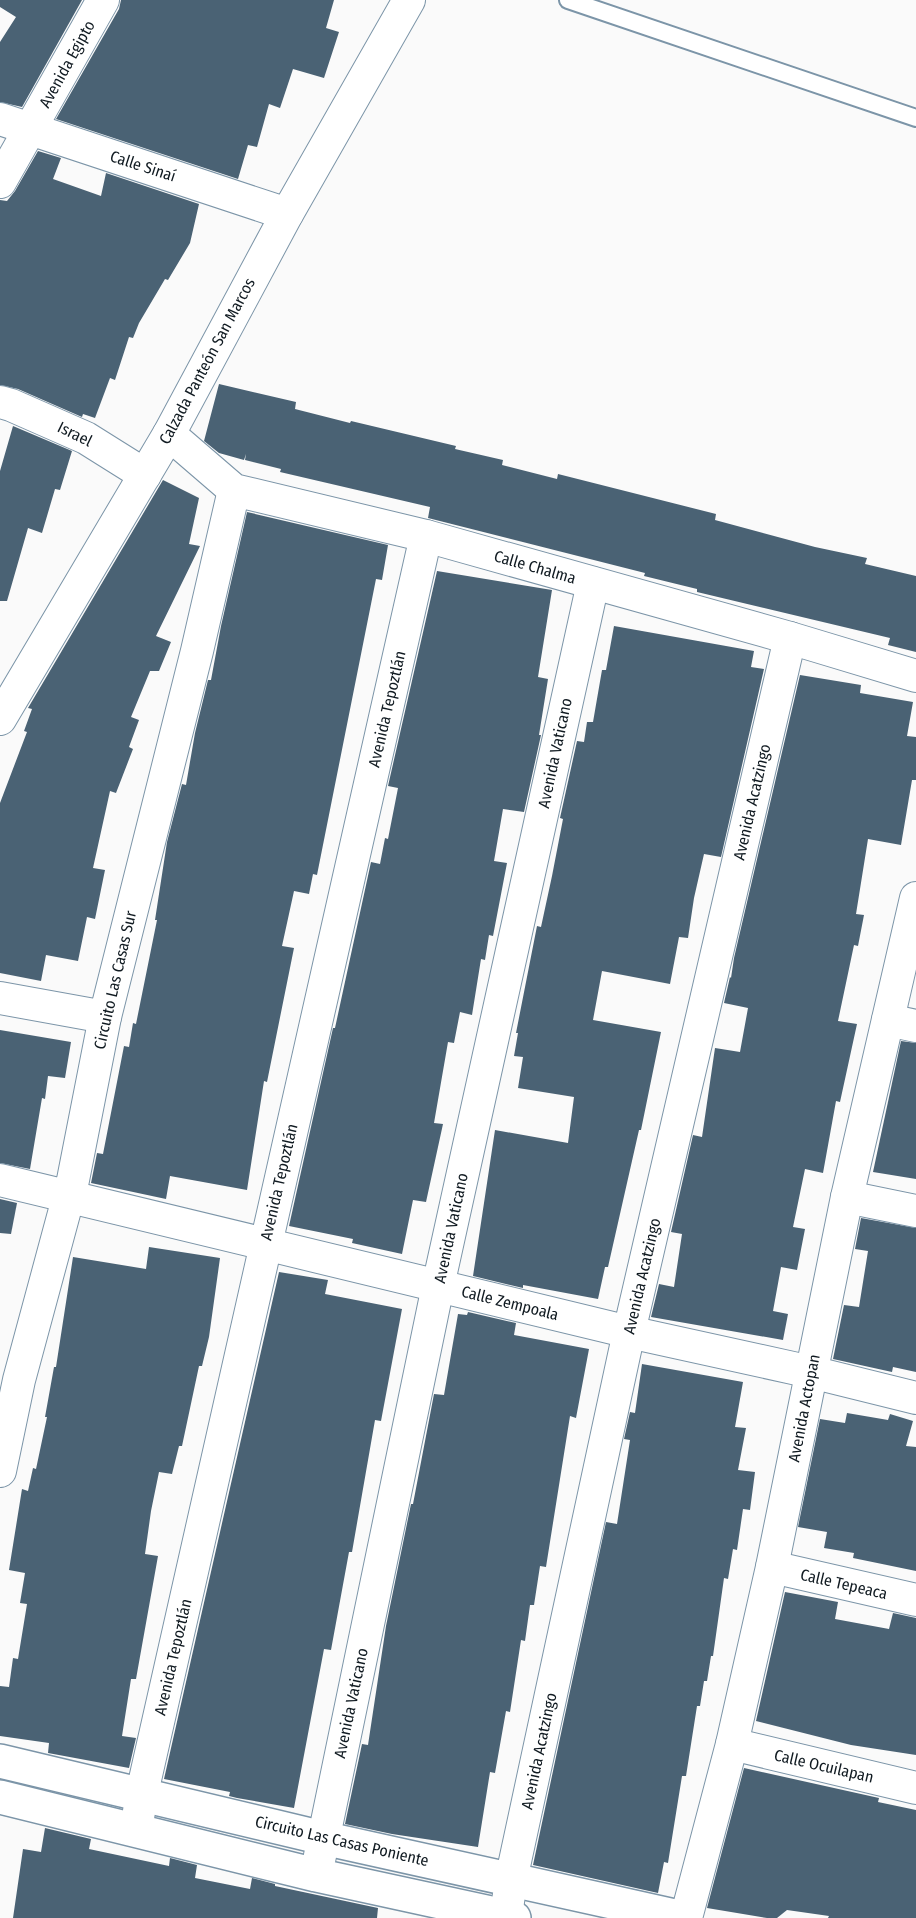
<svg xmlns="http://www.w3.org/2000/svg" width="916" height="1918" font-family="'Fira Sans Condensed',sans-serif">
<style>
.building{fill:#4a6274}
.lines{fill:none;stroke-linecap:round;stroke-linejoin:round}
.service-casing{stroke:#7c95a8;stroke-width:20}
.minor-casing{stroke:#7c95a8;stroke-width:34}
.tertiary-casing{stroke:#7c95a8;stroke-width:36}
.service{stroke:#fff;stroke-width:16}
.minor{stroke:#fff;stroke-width:32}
.tertiary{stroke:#fff;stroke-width:33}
.labels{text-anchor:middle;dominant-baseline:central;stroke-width:6;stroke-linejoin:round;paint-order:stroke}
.street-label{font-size:16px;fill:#101a21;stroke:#fff}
</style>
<rect width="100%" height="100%" fill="#fafafa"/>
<g class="building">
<path d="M 0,0 L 82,0 L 22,107 L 0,102 L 0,42 L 16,17 L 0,7 Z"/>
<path d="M 121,0 L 334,0 L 326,28 L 339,32 L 324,78 L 293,69 L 280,108 L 269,104 L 257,147 L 248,145 L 238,179 L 56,119 L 119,9 Z"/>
<path d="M 38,151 L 61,158 L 53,179 L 101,196 L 106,173 L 199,204 L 190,243 L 168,280 L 165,279 L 139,323 L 133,338 L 129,337 L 115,380 L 110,378 L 95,418 L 83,414 L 82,417 L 18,389 L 0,385 L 0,200 L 7,201 L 15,191 Z"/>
<path d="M 219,384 L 296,402 L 295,409 L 350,423 L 351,421 L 456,446 L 455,449 L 503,460 L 502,465 L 557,479 L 558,474 L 716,514 L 715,520 L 815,547 L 867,558 L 865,564 L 916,576 L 916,652 L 888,645 L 890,638 L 697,592 L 697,589 L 644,576 L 645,573 L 428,518 L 430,507 L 280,472 L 281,469 L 245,460 L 246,454 L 244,460 L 219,453 L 204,441 Z"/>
<path d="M 13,426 L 72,451 L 60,490 L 55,489 L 42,533 L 28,528 L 7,601 L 0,601 L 0,471 Z"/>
<path d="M 163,480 L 199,498 L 189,544 L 200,546 L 156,636 L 171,642 L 159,671 L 150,671 L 131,717 L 139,720 L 129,747 L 133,749 L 116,793 L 110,791 L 93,868 L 105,870 L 95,919 L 87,917 L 78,961 L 46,955 L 41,981 L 0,973 L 0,803 L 27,732 L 24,731 L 32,709 L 28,708 Z"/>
<path d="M 247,512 L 388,545 L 382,580 L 376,579 L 317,875 L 313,874 L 309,894 L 294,891 L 282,946 L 294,948 L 267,1082 L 264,1081 L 247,1190 L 170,1176 L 166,1199 L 91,1183 L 97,1153 L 103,1154 L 124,1046 L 129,1047 L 133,1023 L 136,1024 L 157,920 L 155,920 L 167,842 L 182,784 L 186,785 L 195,733 L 208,680 L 211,680 L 221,626 Z"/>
<path d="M 437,571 L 552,590 L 538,677 L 548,679 L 539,735 L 541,735 L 524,812 L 503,809 L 494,861 L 507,863 L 493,936 L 489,935 L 485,960 L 481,959 L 472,1015 L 460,1012 L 454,1043 L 448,1042 L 434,1123 L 443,1124 L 426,1202 L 413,1200 L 402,1254 L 352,1243 L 353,1239 L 289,1226 L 333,1028 L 335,1028 L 371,862 L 380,864 L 385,838 L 388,839 L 398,788 L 388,786 Z"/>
<path d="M 614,626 L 754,651 L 751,667 L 764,669 L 721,857 L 704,854 L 694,898 L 688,938 L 679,937 L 670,984 L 602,971 L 593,1020 L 661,1032 L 641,1130 L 639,1130 L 608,1267 L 605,1267 L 598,1299 L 523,1285 L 523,1288 L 473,1276 L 495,1130 L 568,1143 L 574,1097 L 518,1088 L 523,1057 L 514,1056 L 518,1033 L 516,1033 L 537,926 L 541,927 L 552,876 L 563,819 L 560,818 L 577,741 L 584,742 L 587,722 L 593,722 L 602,670 L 606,670 Z"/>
<path d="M 800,675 L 861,685 L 860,693 L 913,702 L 907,736 L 916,737 L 916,780 L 912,780 L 901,845 L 868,839 L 856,914 L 864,915 L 858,946 L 854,945 L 838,1021 L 857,1024 L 840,1102 L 836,1101 L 823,1173 L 805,1169 L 793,1227 L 805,1229 L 797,1270 L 781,1267 L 773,1311 L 788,1314 L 783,1340 L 651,1317 L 659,1284 L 674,1287 L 682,1234 L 671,1232 L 693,1135 L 702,1137 L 715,1048 L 740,1052 L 748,1008 L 724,1003 L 730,977 L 731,978 L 734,958 Z"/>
<path d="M 0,1030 L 71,1042 L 65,1078 L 48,1076 L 45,1099 L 42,1098 L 30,1169 L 0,1163 Z"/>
<path d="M 901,1041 L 916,1043 L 916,1179 L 873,1172 Z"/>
<path d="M 0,1199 L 17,1203 L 11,1234 L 0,1233 Z"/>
<path d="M 861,1218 L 916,1228 L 916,1372 L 893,1367 L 892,1372 L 833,1359 L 844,1305 L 859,1307 L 868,1251 L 855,1249 Z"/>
<path d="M 149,1247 L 220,1258 L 209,1337 L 202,1366 L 199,1366 L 182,1446 L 179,1446 L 172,1474 L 159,1472 L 151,1511 L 145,1554 L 158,1556 L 136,1679 L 131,1679 L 122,1736 L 136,1738 L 129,1768 L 48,1753 L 49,1743 L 0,1736 L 0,1686 L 9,1687 L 13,1658 L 18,1659 L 27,1604 L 20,1603 L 25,1573 L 9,1570 L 22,1489 L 28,1491 L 33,1468 L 36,1469 L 47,1417 L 45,1417 L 54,1367 L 56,1367 L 73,1257 L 146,1269 Z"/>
<path d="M 279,1272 L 328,1280 L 325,1294 L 402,1309 L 381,1421 L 375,1420 L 352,1552 L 349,1552 L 331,1650 L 324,1649 L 294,1808 L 237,1798 L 229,1796 L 230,1792 L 164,1779 Z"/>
<path d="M 468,1312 L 516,1323 L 514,1335 L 589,1349 L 576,1418 L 570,1416 L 546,1567 L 540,1566 L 534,1605 L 530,1605 L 525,1641 L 521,1640 L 510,1712 L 506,1711 L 495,1773 L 490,1772 L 478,1847 L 392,1834 L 345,1824 L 362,1744 L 368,1745 L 386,1626 L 411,1504 L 413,1504 L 434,1394 L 444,1395 L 458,1314 L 467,1315 Z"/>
<path d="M 642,1364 L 743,1382 L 735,1427 L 746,1428 L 738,1470 L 755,1472 L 750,1510 L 743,1509 L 737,1550 L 733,1549 L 728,1579 L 724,1578 L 713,1656 L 711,1656 L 707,1681 L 704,1681 L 700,1706 L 697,1706 L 686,1776 L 682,1776 L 668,1863 L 664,1862 L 658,1893 L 533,1865 L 606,1522 L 617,1524 L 630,1440 L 624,1439 L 630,1412 L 635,1413 Z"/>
<path d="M 847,1413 L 888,1420 L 890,1414 L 913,1421 L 906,1446 L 916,1447 L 916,1571 L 853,1558 L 854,1553 L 824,1548 L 827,1532 L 798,1527 L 820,1419 L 845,1423 Z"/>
<path d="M 785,1592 L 838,1602 L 835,1619 L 889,1629 L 893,1613 L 916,1618 L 916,1755 L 851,1745 L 756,1721 Z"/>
<path d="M 744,1768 L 879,1798 L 878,1802 L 916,1810 L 916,1918 L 828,1918 L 829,1916 L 787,1910 L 777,1918 L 767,1918 L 707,1908 Z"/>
<path d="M 45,1828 L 91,1839 L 89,1849 L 169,1866 L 170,1858 L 197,1865 L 195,1878 L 250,1889 L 252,1878 L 275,1884 L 275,1886 L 378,1908 L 377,1918 L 13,1918 L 23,1849 L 41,1852 Z"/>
</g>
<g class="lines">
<g class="service-casing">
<path id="service" d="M 568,0 L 916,118"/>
</g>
<g class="minor-casing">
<g id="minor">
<path d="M 0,119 L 287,214"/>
<path d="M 0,182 L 103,0"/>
<path d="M 0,402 L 11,405 L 86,438 L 145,475"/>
<path d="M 169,434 L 234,490 L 426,536 L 790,638 L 916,676"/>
<path d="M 0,719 L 169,434 L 287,214 L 409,0"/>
<path d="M 0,998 L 105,1017"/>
<path d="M 888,1020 L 916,1026"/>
<path d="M 0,1180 L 629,1332 L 811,1372 L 916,1398"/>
<path d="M 847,1197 L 916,1211"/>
<path d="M 0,1471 L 19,1380 L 73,1180 L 105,1017 L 197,651 L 234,490"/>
<path d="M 772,1567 L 916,1600"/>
<path d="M 732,1744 L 916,1788"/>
<path d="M 136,1830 L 142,1793 L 426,536"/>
<path d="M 316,1875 L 438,1286 L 593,583"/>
<path d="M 506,1916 L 511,1880 L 629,1332 L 790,638"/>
<path d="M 686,1918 L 732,1744 L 772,1567 L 847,1197 L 916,898"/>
</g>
</g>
<g class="tertiary-casing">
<g id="tertiary">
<path d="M 0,1761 L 323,1838 L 684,1918"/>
<path d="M 0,1797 L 316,1875 L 514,1918"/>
</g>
</g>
<use href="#service" class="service"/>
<use href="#minor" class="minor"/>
<use href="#tertiary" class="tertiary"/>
</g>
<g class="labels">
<g class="street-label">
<text transform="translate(67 64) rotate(-61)">Avenida Egipto</text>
<text transform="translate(143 166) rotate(18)">Calle Sinaí</text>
<text transform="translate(207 361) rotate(-62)">Calzada Panteón San Marcos</text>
<text transform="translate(75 434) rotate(26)">Israel</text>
<text transform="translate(535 567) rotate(16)">Calle Chalma</text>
<text transform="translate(387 709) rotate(-77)">Avenida Tepoztlán</text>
<text transform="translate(555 753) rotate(-78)">Avenida Vaticano</text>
<text transform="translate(752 802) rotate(-77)">Avenida Acatzingo</text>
<text transform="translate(115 980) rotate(-77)">Circuito Las Casas Sur</text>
<text transform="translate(279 1182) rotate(-77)">Avenida Tepoztlán</text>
<text transform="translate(451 1228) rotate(-78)">Avenida Vaticano</text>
<text transform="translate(642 1276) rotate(-77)">Avenida Acatzingo</text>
<text transform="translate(510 1303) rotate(14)">Calle Zempoala</text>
<text transform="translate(804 1408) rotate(-79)">Avenida Actopan</text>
<text transform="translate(844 1584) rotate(13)">Calle Tepeaca</text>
<text transform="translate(173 1657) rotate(-77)">Avenida Tepoztlán</text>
<text transform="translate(351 1703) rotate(-78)">Avenida Vaticano</text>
<text transform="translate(539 1751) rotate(-78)">Avenida Acatzingo</text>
<text transform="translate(824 1766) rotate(13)">Calle Ocuilapan</text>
<text transform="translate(342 1841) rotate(13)">Circuito Las Casas Poniente</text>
</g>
</g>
</svg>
